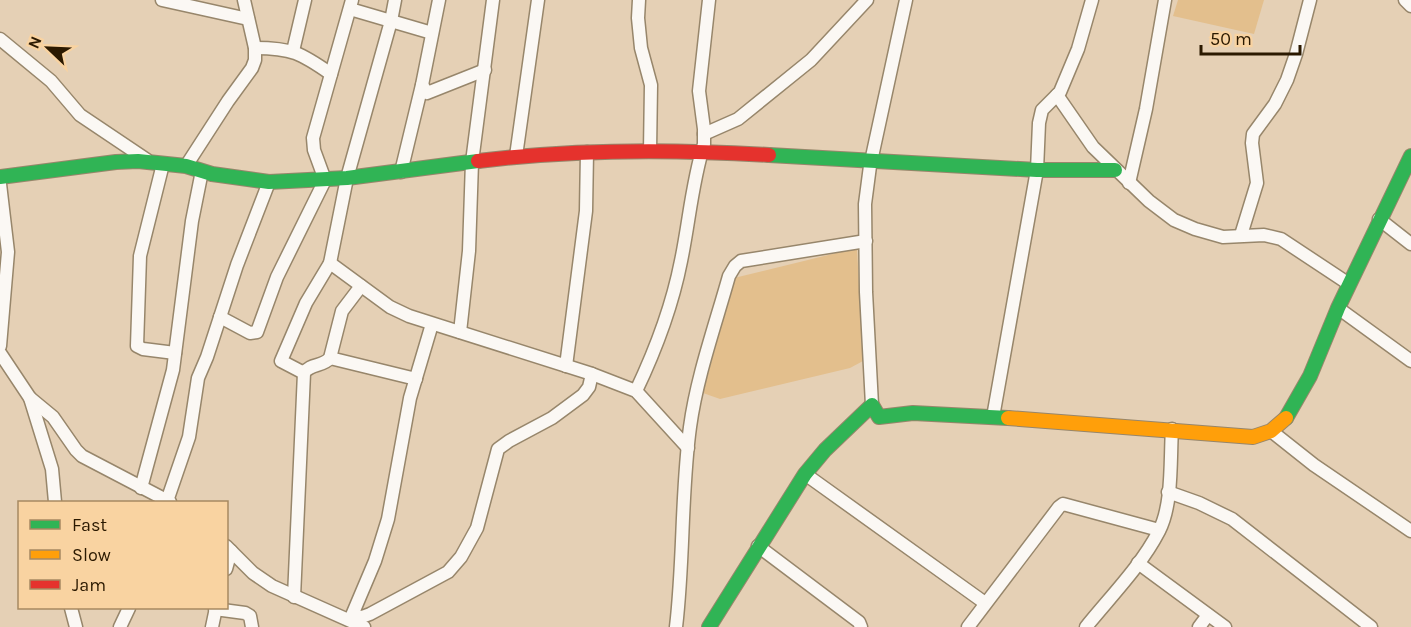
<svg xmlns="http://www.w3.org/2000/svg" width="1411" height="627" font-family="Karla,sans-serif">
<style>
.green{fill:#e3bf8d}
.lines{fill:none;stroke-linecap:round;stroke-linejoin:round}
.street-casing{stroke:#97866b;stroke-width:15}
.fast-casing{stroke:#97866b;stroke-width:16}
.slow-casing{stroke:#97866b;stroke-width:16}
.jam-casing{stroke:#97866b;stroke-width:16}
.street{stroke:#fbf8f4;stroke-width:12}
.fast{stroke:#30b455;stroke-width:14}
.slow{stroke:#ff9f0a;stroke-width:14}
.jam{stroke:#e5322d;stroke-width:14}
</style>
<rect width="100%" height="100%" fill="#e5d0b5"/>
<g class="green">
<path d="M 1178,0 L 1264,0 L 1254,34 L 1173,16 Z"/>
<path d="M 857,248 L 863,361 L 850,368 L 720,399 L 703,393 L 734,278 Z"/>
</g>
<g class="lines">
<g class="street-casing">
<g id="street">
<path d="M 162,0 L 248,19"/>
<path d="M 639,0 L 638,18 L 641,48 L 651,85 L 650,151"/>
<path d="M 1405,0 L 1411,6"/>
<path d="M 350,9 L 432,33"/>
<path d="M 0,39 L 51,81 L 80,115 L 147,160"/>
<path d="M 255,48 C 292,48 301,53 331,74"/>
<path d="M 293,51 L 305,0"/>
<path d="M 422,85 L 427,93 L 485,70"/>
<path d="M 1057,95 L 1093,147 L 1149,201 L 1174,220 L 1195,229 L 1223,237 L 1264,235 L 1281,239 L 1349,284"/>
<path d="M 704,134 L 738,119 L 811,60 L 867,0"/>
<path d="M 516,156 L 538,0"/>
<path d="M 163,164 L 140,256 L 137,346 L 143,349 L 175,353"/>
<path d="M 186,166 L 228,101 L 252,68 L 255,60 L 255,48 L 244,0"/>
<path d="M 401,172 L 422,85 L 439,0"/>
<path d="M 1129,183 L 1146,109 L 1165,0"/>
<path d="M 0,184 L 8,252 L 0,346"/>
<path d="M 1379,219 L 1411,244"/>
<path d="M 1241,235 L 1257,183 L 1252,143 L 1253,134 L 1275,104 L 1287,80 L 1296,54 L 1310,0"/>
<path d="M 330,263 L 390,307 L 409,316 L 592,374 L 636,391 L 688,448"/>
<path d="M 1338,308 L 1411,361"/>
<path d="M 220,317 L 250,333 L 257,332 L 277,277 L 325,180 L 314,150 L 313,138 L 352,0"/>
<path d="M 460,332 L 469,251 L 472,162 L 493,0"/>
<path d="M 0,353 L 30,398 L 52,469 L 55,502"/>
<path d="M 330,358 L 416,379"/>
<path d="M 566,366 L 586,211 L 587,152"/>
<path d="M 304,373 L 281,361 L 306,303 L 330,263 L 347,178 L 391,21 L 395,0"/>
<path d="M 636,391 C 656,349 672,307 681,261 C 689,223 692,182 704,144 L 704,129 L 699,91 L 709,0"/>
<path d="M 30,398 L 53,417 L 76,450 L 82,456 L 170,502"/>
<path d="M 872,405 L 866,292 L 865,204 L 870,166 L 906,0"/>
<path d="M 993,417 L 1037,170 L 1039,123 L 1042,110 L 1060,92 L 1078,49 L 1092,0"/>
<path d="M 1271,431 L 1314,465 L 1411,531"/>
<path d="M 805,474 L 985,603"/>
<path d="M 141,488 L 173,370 L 192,221 L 202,171"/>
<path d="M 1168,492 L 1199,503 L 1232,519 L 1371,627"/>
<path d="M 167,501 L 189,437 L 198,378 L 207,357 L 237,265 L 269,182"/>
<path d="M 226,546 L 253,573 L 272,586 L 364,627"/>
<path d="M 758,546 L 859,622 L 861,627"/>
<path d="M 1138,563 L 1225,627"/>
<path d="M 226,569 L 231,551"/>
<path d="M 294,597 L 304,373 C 310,363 323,367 330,358 L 342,311 L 361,286"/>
<path d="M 71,608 L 76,627"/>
<path d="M 215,609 L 245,613 L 250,616 L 252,627"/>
<path d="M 352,616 L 362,617 L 370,614 L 448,572 L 461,557 L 477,528 L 498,449 L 509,441 L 552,418 L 583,395 L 589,387 L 592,374"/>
<path d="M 350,620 L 375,561 L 388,519 L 410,398 L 432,324"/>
<path d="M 120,627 L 129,608"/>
<path d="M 212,627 L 216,608"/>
<path d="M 676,627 C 684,560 681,493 690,427 C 697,376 715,326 729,276 L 735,266 L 741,261 L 866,241"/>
<path d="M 968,627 L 1059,507 L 1063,504 L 1159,530"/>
<path d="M 1086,627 C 1111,596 1141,566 1159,531 C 1173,504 1170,459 1172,429"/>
<path d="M 1199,627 L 1208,615"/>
</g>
</g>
<g class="fast-casing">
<g id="fast">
<path d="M 769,155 L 1037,170 L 1115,170"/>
<path d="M 0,177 L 116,162 L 138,161 L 186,166 L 212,174 L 269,182 L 347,178 L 478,161"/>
<path d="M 1286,418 L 1310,376 L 1338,308 L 1411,156"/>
<path d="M 709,627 L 805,474 L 825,450 L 872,405 L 879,417 L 913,413 L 1008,418"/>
</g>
</g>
<g class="slow-casing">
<path id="slow" d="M 1008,418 L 1253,437 L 1271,431 L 1286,418"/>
</g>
<g class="jam-casing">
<path id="jam" d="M 478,161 C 574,149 672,149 769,155"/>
</g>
<use href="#street" class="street"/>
<use href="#fast" class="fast"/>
<use href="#slow" class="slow"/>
<use href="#jam" class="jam"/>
</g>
<rect x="18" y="501" width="210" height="108" fill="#f9d3a1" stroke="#a78961" stroke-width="1.5"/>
<rect x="30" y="520" width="30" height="9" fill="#30b455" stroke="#a78961" stroke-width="1.5"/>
<text x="72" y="531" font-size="18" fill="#2b1900">Fast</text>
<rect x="30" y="550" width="30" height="9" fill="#ff9f0a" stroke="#a78961" stroke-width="1.5"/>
<text x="72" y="561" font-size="18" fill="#2b1900">Slow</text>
<rect x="30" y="580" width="30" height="9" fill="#e5322d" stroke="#a78961" stroke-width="1.5"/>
<text x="72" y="591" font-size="18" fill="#2b1900">Jam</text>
<g transform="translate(48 48) rotate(293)" stroke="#f9d3a1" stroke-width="4.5" paint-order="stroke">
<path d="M0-4.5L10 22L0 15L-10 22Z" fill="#2b1900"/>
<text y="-9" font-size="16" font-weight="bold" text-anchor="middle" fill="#2b1900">N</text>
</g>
<path d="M1201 45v9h99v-9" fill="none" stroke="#2b1900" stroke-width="3"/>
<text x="1210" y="45" font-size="18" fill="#2b1900" stroke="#f9d3a1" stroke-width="4.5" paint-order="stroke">50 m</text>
</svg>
